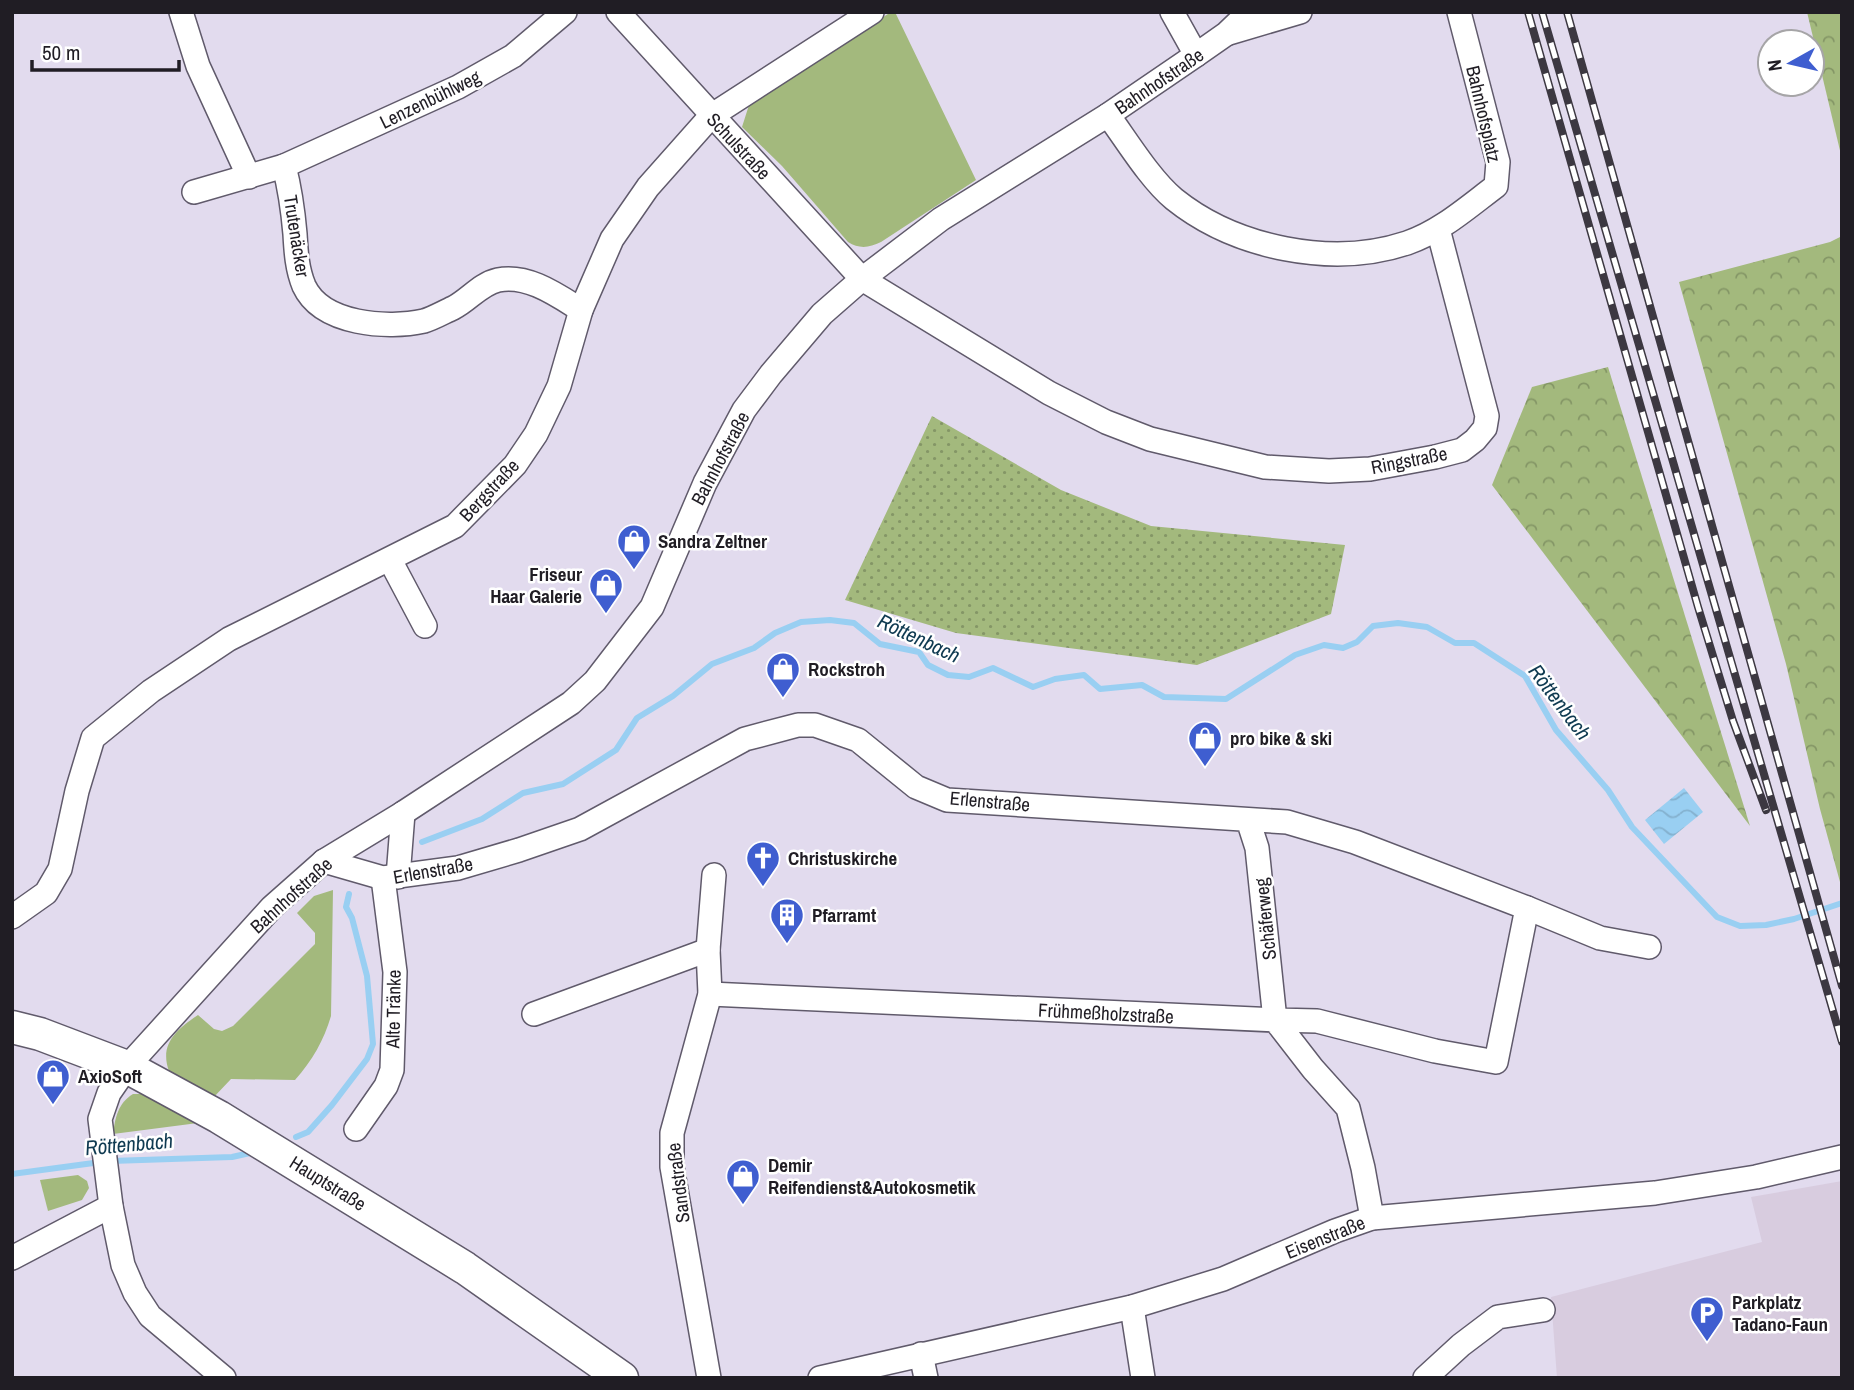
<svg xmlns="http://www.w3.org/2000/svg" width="1854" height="1390" font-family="'Archivo Narrow',sans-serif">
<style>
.industrial{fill:#d8ccdf}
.green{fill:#a3b97d}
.forest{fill:url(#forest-crowns)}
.garden{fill:url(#garden-dots)}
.water{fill:url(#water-waves)}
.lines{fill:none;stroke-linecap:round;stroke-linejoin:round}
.stream{stroke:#99cff2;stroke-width:6}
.street-casing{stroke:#605a6b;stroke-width:26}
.secondary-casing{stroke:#605a6b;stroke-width:35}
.street{stroke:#fff;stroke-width:23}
.secondary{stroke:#fff;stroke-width:32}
.rail-casing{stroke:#3c3841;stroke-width:8}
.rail{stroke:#fff;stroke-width:5;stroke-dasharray:16;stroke-linecap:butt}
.labels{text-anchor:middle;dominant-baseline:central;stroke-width:5;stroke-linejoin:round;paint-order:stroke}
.street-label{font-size:19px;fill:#201d24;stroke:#fff}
.poi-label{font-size:19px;font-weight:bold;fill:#201d24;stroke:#fff;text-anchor:start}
.water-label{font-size:21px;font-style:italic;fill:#0f3a51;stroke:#fff}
</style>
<defs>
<pattern id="forest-crowns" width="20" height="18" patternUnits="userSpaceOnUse" patternTransform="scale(1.75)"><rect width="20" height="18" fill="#a3b97d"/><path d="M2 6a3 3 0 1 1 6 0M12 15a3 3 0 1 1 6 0" fill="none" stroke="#849666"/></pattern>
<pattern id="garden-dots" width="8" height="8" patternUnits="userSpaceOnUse" patternTransform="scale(1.75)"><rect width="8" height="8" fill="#a3b97d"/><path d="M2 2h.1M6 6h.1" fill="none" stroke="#849666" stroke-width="1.8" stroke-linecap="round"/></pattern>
<pattern id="water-waves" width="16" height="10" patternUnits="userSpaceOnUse" patternTransform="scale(1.75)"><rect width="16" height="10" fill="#99cff2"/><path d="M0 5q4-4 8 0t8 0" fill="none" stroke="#84b1cf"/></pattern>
</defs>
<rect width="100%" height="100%" fill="#e2dbee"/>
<path class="industrial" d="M 1842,1181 L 1842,1378 L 1557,1378 L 1551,1297 L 1762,1242 L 1751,1197 Z"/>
<g class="green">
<path d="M 891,12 L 895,12 L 976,180 L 881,242 C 869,248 859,249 848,242 L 782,166 L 742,127 L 749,105 Z"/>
<path d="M 333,890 L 331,1016 C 324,1040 312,1061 295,1080 L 231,1079 L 213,1098 L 169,1071 C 159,1044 177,1029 198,1015 L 214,1029 L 222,1031 L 233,1026 L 315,944 L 315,933 L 297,913 L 314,896 Z"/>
<path d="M 133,1094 L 141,1094 L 198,1123 L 113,1134 C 115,1118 118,1103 133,1094 Z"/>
<path d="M 78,1175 L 87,1181 L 89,1188 L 82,1200 L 48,1211 L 40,1180 Z"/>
</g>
<g class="forest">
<path d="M 1807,12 L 1842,12 L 1842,159 Z"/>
<path d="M 1842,236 L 1842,882 L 1840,882 L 1820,809 L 1786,664 L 1679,282 L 1830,242 Z"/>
<path d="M 1608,367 L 1750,826 L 1492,485 L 1532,387 Z"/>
</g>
<path class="garden" d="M 932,416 L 1061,490 L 1151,526 L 1345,545 L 1331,614 L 1197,665 L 956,633 L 845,600 Z"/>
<path class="water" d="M 1684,788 L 1703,812 L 1664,844 L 1645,820 Z"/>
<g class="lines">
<g class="stream">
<path d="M 422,842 L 482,819 L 523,793 L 563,784 L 616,750 L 637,718 L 673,696 L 712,664 L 754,648 L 775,633 L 801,622 L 830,620 L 854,623 L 880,644 L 919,652 L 928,665 L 948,675 L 969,677 L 993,668 L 1033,687 L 1055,679 L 1084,675 L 1100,689 L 1142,685 L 1164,697 L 1226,699 L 1295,655 L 1324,645 L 1343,648 L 1357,642 L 1373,626 L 1398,623 L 1427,627 L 1455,643 L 1474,643 L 1525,676 L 1556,730 L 1608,790 L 1632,827 L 1717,917 L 1740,926 L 1766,925 L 1794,919 L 1842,903"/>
<path d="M 296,1137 L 308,1132 L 332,1105 L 367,1059 L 373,1044 L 367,976 L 352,918 L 346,907 L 349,894"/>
<path d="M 111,1161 L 232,1157 L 250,1153"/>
<path d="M 12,1174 L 101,1162"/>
</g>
<g class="street-casing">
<g id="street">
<path d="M 181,12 L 198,66 L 249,177"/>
<path d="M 618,12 L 862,279 L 1049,393 L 1106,422 L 1150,439 L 1265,467 L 1329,471 L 1370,469 L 1435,457 L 1462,450 L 1475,440 L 1485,428 L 1487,416 L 1438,229"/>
<path d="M 1172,12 L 1196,55"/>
<path d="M 1229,33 L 1300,12"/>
<path d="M 1108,115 C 1127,141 1150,179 1174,199 C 1235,248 1332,268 1407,243 C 1440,232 1468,207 1496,186 L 1498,162 L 1459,12"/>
<path d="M 284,166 C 290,189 293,211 295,234 C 296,252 297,269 304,286 C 322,325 388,329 424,321 C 434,318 444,312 453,308 C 469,300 480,284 498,280 C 528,274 557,295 581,310"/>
<path d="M 194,192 L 284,166 L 458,87 L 513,56 L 565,12"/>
<path d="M 390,560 L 425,626"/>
<path d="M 324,861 L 383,878 L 458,868 L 519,850 L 580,829 L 745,739 L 798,725 L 815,725 L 858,740 L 916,787 L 947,800 L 1287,822 L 1355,842 L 1527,908 L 1496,1062 L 1435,1051 L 1317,1021 L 1275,1020 L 1257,848 L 1248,820"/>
<path d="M 398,877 L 403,813"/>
<path d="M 1527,908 L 1600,938 L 1649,947"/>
<path d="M 12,917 L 46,893 L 60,869 L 77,791 L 93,738 L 151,691 L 229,639 L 455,526 L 515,465 L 536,434 L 559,386 L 581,310 L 612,239 L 648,187 L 711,116 L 872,12"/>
<path d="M 710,994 L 1275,1020 L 1313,1069 L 1348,1108 L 1363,1168 L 1372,1218"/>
<path d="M 534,1014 L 708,950"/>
<path d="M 356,1129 L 386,1086 L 392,1070 L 395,972 L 383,878"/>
<path d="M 12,1258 L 111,1206"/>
<path d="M 1132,1307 L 1143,1378"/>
<path d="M 921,1354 L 926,1378"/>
<path d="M 224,1378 L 150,1316 L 135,1293 L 123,1265 L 111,1206 L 100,1119 L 109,1093 L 127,1067 L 272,907 L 324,861 L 403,813 L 571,703 L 595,681 L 652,607 L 705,483 L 744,410 L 771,374 L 822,314 L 862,279 L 941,219 L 1108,115 L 1196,55 L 1226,34 L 1249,12"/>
<path d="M 709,1378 L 672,1167 L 672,1133 L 710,994 L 708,950 L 714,875"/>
<path d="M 820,1378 L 1132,1307 L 1223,1279 L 1335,1231 L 1372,1218 L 1655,1193 L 1756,1177 L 1842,1157"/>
<path d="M 1425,1378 L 1461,1345 L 1498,1317 L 1543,1310"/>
</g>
</g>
<g class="secondary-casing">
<path id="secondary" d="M 12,1027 L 40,1034 L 127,1067 L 219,1117 L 465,1268 L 622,1378"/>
</g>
<use href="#street" class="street"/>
<use href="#secondary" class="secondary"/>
<g class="rail-casing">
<g id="rail">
<path d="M 1528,12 L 1698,607 L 1733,721 L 1766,810"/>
<path d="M 1542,12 L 1842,1042"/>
<path d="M 1567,12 L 1842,986"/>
</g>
</g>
<use href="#rail" class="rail"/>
</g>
<defs>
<g id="shop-pin" transform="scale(1.75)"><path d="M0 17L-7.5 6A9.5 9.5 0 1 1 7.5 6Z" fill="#3f5ed0" stroke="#fff"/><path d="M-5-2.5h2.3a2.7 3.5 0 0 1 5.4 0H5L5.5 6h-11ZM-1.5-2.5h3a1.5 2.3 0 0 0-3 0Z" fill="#fff"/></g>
<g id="church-pin" transform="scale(1.75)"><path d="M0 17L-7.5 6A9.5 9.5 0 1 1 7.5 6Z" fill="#3f5ed0" stroke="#fff"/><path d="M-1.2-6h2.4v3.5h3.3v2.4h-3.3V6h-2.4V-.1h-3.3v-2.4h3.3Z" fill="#fff"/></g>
<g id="building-pin" transform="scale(1.75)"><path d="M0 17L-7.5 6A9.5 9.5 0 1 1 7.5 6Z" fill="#3f5ed0" stroke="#fff"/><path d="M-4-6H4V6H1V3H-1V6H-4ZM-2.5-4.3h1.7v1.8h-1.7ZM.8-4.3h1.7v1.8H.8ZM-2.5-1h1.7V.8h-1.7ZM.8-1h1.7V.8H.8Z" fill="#fff"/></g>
<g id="parking-pin" transform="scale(1.75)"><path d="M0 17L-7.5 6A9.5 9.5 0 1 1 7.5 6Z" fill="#3f5ed0" stroke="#fff"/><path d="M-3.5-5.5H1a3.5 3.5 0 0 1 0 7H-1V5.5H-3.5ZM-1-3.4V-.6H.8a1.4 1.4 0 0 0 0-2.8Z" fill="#fff"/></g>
</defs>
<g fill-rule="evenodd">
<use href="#shop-pin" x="634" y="541"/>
<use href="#shop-pin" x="606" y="585"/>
<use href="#shop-pin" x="783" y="669"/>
<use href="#shop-pin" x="1205" y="738"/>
<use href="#church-pin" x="763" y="858"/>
<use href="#building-pin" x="787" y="915"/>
<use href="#shop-pin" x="53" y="1076"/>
<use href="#shop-pin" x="743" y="1176"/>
<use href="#parking-pin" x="1707" y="1313"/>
</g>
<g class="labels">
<g class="street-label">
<text transform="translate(1159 81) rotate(-34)">Bahnhofstraße</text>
<text transform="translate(430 99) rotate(-26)">Lenzenbühlweg</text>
<text transform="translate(1484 114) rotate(77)">Bahnhofsplatz</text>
<text transform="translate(739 146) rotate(47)">Schulstraße</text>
<text transform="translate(297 236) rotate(81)">Trutenäcker</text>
<text transform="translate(720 458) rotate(-62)">Bahnhofstraße</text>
<text transform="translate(1409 460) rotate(-11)">Ringstraße</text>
<text transform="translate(489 490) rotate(-47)">Bergstraße</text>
<text transform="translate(990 801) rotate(5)">Erlenstraße</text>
<text transform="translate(433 870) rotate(-10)">Erlenstraße</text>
<text transform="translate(291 895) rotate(-42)">Bahnhofstraße</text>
<text transform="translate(1265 919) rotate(-96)">Schäferweg</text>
<text transform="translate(393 1009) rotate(-89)">Alte Tränke</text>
<text transform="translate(1106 1013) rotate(3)">Frühmeßholzstraße</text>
<text transform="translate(328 1183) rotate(32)">Hauptstraße</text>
<text transform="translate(678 1183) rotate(-97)">Sandstraße</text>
<text transform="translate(1325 1237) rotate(-22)">Eisenstraße</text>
</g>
<g class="poi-label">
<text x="658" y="541">Sandra Zeltner</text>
<text x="582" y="574" text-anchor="end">Friseur<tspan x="582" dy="22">Haar Galerie</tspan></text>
<text x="808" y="669">Rockstroh</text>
<text x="1230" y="738">pro bike &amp; ski</text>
<text x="788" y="858">Christuskirche</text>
<text x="812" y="915">Pfarramt</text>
<text x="78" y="1076">AxioSoft</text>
<text x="768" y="1165">Demir<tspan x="768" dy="22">Reifendienst&amp;Autokosmetik</tspan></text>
<text x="1732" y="1302">Parkplatz<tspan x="1732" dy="22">Tadano-Faun</tspan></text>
</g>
<g class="water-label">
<text transform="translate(919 638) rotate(25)">Röttenbach</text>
<text transform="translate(1560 702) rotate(53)">Röttenbach</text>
<text transform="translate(129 1144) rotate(-5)">Röttenbach</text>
</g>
</g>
<rect width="1854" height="1390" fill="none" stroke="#201d24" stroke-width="28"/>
<g transform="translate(1791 63) rotate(262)"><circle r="33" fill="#ffffff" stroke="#a6a5a7" stroke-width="2"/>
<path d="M0-5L12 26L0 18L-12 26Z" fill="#3f5ed0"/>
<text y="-10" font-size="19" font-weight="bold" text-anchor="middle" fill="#201d24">N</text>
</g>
<path d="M32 60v10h147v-10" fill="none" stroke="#201d24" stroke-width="3.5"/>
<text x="42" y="60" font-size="21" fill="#201d24" stroke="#ffffff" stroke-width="5" paint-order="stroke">50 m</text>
</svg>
